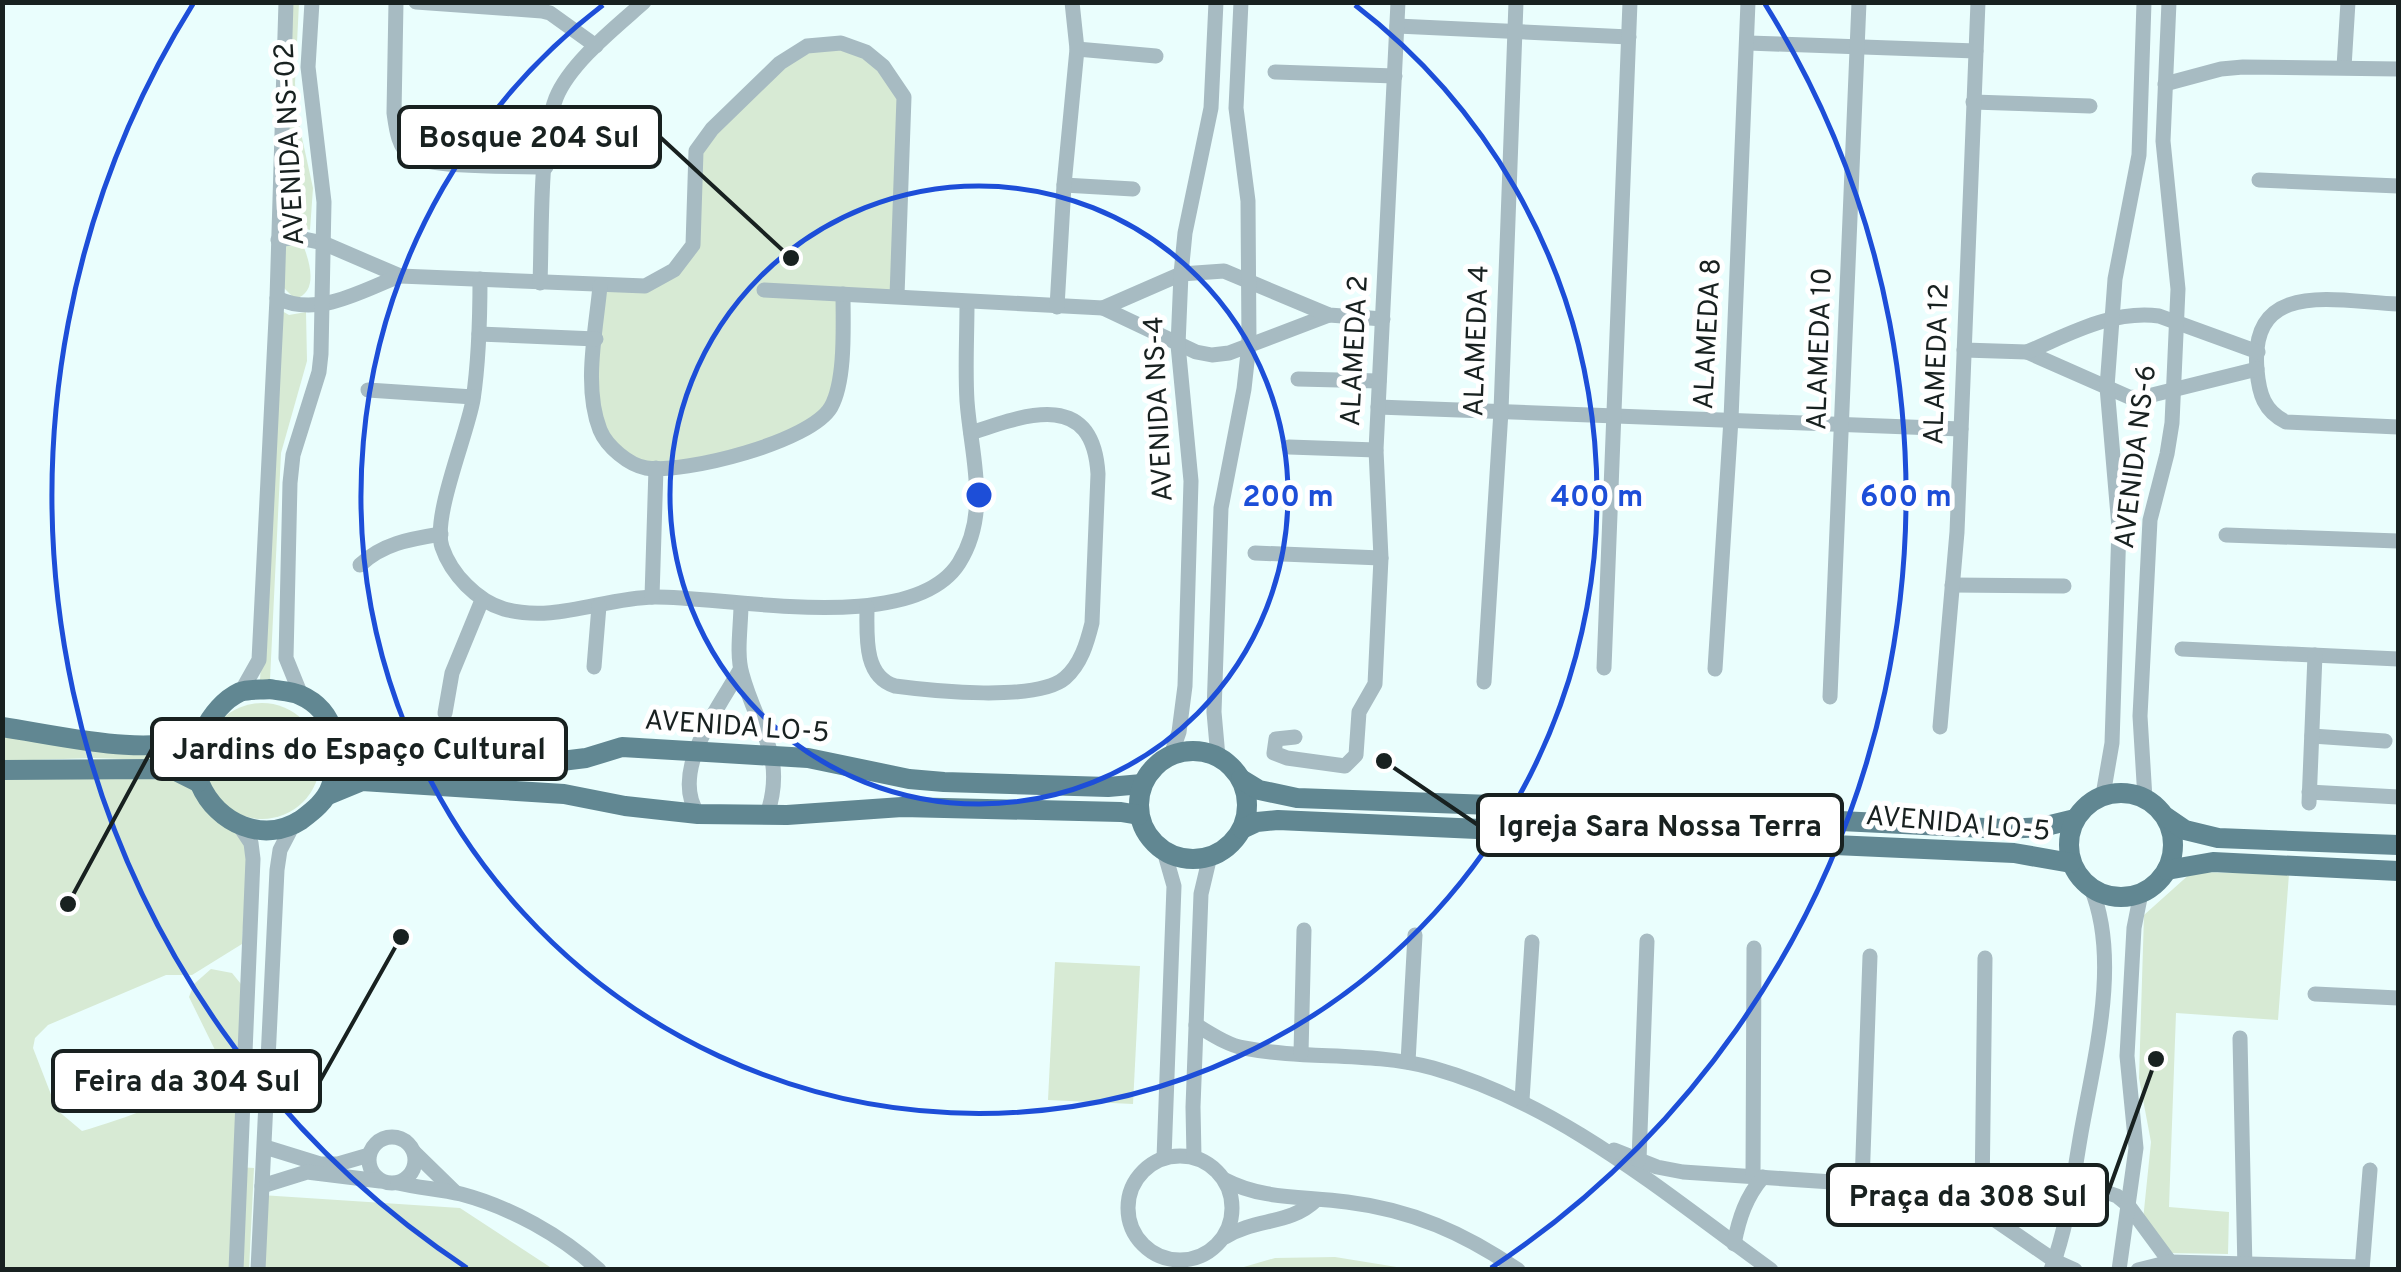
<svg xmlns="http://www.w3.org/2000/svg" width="2401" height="1272" font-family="Overpass,sans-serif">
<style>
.green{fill:#d7ead4}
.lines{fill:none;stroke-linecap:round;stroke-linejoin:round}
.minor{stroke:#a7bbc2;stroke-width:15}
.major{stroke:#618792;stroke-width:20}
.ring{fill:none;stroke:#1d4ed8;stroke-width:5}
.labels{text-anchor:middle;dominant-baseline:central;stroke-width:10;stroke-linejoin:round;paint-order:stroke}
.street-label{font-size:28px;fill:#182120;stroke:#fff}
.centre{fill:#1d4ed8;stroke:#fff;stroke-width:5}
.ring-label{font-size:30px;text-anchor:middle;font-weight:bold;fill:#1d4ed8;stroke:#fff;stroke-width:10;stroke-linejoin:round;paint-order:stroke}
.leader{fill:none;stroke:#182120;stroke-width:4}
.callout-dot{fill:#182120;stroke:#fff;stroke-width:4}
.callout{fill:#fff;stroke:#182120;stroke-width:4}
.callout-label{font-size:30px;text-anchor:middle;font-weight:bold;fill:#182120}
</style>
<rect width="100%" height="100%" fill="#eafefd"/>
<g class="green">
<path d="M 291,3 L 299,3 L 295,83 L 297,115 L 313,188 L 310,230 L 292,225 L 283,227 Z"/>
<path d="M 807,46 L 866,52 L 904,97 L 897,296 L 843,294 L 831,408 L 781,443 L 644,468 L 618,454 L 594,406 L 600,286 L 645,286 L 693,245 L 696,151 Z"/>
<path d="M 302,242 C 309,260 320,292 295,299 L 284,288 L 284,245 Z"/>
<path d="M 282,311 L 289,315 L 306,312 L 307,361 L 281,453 L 270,680 L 260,680 Z"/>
<circle cx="262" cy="761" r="58"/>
<path d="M 2,737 L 183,751 L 183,761 L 93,758 L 3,761 Z"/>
<path d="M 176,773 L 248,843 L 242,944 L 192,975 L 166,975 L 48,1025 L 35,1038 L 33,1048 L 57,1110 L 82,1131 C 124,1119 184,1098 216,1069 L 216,1052 L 189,997 L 194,984 L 211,969 L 232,973 L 245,989 L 238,1167 L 254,1168 L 249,1269 L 3,1269 L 3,774 Z"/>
<path d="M 2192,872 L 2289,874 L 2278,1020 L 2176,1013 L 2169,1207 L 2229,1212 L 2228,1254 L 2166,1253 L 2143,1220 L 2151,1142 L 2139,1078 L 2144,915 Z"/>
<path d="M 1055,962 L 1140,966 L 1133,1104 L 1048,1100 Z"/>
<path d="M 261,1195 L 460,1208 L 553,1269 L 258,1270 Z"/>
<path d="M 1335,1257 L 1409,1269 L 1237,1269 L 1275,1258 Z"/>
</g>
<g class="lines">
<g class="minor">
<path d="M 396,2 L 394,113 C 396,127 398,148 411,156 C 431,168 519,166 546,167"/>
<path d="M 416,2 L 542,11 L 550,13 L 596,46"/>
<path d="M 1397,26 L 1629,37"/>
<path d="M 1748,43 L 1976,51"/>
<path d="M 1077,49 L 1156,56"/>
<path d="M 2344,67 L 2348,2"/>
<path d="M 1275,72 L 1395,76"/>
<path d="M 2165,84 L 2221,69 L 2243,67 L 2398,69"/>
<path d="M 1973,102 L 2090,106"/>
<path d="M 2259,180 L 2398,186"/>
<path d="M 1064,185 L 1133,189"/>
<path d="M 278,240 L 295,237 L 323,243 L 400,276 L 645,286 L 674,270 L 693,245 L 696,151 L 712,129 L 780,63 L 807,46 L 841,43 L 866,52 L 883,66 L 904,97 L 897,296"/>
<path d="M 480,279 C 480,319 479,360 473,400 C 467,435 432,517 442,547 C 451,574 477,601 504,609 C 555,623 603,598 654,597 C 727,596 912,637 959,563 C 991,512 971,457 967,401 C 965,369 967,336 967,303"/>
<path d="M 540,283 C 542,233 539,142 556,98 C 570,63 616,27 644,2"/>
<path d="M 600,286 C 596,330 583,387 600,430 C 607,447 629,465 646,468 C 684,474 811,442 831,407 C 846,380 843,324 843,294"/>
<path d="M 764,290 L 1103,308 L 1196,352 L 1212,355 L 1229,353 L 1329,315"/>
<path d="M 277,298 C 318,318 360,291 400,276"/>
<path d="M 2398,304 C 2338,302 2249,277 2257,370 C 2259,394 2264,411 2286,422 L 2398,427"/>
<path d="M 1057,307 L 1064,185 L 1077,49 L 1072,2"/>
<path d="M 1103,308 L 1181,274 L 1224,271 L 1329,315 L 1383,319"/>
<path d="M 479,334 L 596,339"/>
<path d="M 1964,350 L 2027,352 L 2129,397 L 2140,398 L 2257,369"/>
<path d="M 2027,352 C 2070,334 2111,310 2159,316 L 2258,352"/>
<path d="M 1298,379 L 1379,381"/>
<path d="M 368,390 L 473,397"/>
<path d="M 1378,407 L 1961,429"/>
<path d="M 1289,447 L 1376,450"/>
<path d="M 2226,535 L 2398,541"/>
<path d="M 1255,553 L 1381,558"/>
<path d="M 360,565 C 383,543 411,539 441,534"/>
<path d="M 1952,585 L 2064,586"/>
<path d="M 652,597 L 656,468"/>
<path d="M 741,604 C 741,626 736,654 742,674 C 757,730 787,754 767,815"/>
<path d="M 867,607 C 867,635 863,676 895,686 C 932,691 1037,702 1065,678 C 1081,664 1087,643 1092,623 L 1098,474 C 1093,390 1027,414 971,433"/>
<path d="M 2182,649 L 2398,659"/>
<path d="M 594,667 L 599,606"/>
<path d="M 1604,668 L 1630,2"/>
<path d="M 1715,669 L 1731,419 L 1748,2"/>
<path d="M 1484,682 L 1501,411 L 1516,2"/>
<path d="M 241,692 L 259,660 L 277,298 L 286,2"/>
<path d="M 301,695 L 286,658 L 290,483 L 293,455 L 319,372 L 321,354 L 324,202 L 308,67 L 312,2"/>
<path d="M 1830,697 L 1859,2"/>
<path d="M 445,713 L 452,673 L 482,600"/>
<path d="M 1940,727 L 1957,532 L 1978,2"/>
<path d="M 2312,736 L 2385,741"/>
<path d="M 1295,737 L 1276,739 L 1274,753 L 1287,758 L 1345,766 L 1356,755 L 1359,712 L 1375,684 L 1381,558 L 1376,450 L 1398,2"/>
<path d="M 1171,755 L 1179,732 L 1185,686 L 1191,481 L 1178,345 L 1181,274 L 1185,233 L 1211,108 L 1216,2"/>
<path d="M 1218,757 L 1214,712 L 1221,508 L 1244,389 L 1249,344 L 1248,201 L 1236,108 L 1241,2"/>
<path d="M 2309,792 L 2398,797"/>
<path d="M 2103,795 L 2112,743 L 2119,527 L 2107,387 L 2115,279 L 2139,155 L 2144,2"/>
<path d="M 2145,799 L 2140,716 L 2150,520 L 2167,454 L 2172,423 L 2178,289 L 2163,141 L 2169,2"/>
<path d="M 2309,803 L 2315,655"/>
<path d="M 698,814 C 669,772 719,707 740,670"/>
<path d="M 2315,994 L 2398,998"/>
<path d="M 1196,1025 C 1210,1033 1227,1045 1244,1048 C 1306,1060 1371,1051 1433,1068 C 1561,1104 1664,1193 1771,1270"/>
<path d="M 2240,1038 L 2245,1270"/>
<path d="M 1301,1053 L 1304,930"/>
<path d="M 1408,1062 L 1415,935"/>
<path d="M 1522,1100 L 1532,942"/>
<circle cx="392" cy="1160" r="23"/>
<path d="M 265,1147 L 320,1164 L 338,1164 L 369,1155"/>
<path d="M 1614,1150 L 1657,1167 L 1683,1172 L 1862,1184 L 1969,1202 L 2072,1189 L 2097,1189 L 2117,1196 L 2128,1205 L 2170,1262"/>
<path d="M 414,1152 L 455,1192"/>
<circle cx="1180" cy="1208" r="52"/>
<path d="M 1194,1157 L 1193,1107 L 1201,894 L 1210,856"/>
<path d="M 1164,1158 L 1174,886 L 1164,851"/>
<path d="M 1639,1160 L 1647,941"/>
<path d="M 1753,1177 L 1754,948"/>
<path d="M 1225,1180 C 1263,1200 1305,1196 1347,1202 C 1412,1210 1464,1233 1518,1270"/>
<path d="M 398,1183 C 419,1188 440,1189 461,1194 C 510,1207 561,1235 599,1270"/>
<path d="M 1862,1184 L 1870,956"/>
<path d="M 262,1186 L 307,1172 L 380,1181"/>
<path d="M 1982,1198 L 1985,958"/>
<path d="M 1969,1202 L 2055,1261 L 2075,1270"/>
<path d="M 1225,1237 C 1256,1218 1290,1225 1316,1200"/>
<path d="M 1734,1244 C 1739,1218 1746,1197 1763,1177"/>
<path d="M 236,1270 L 253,859 L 251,843 L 241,828"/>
<path d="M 258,1270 L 277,870 L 280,850 L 293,825"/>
<path d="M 2051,1270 C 2068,1225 2073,1179 2081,1133 C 2094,1059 2121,960 2091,888"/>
<path d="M 2119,1270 L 2136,1148 L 2127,1056 L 2134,928 L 2141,893"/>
<path d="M 2138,1270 L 2170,1262 L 2362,1267"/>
<path d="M 2362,1270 L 2370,1170"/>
</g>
<g class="major">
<path d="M 270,689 C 279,691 291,691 300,695 C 337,711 343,753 331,786 C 326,801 313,811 301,820 C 264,844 217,824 200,784 C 186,753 210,706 240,692 C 248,689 261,690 270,689 Z"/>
<path d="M 2,727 C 58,735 151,759 202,735"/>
<path d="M 336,733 L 356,750 L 384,757 L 537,764 L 586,758 L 622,747 L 808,758 L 909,779 L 944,782 L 1108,787 L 1142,784"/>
<circle cx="1193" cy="805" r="54"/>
<path d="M 2,770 L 153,769 L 176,771 L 198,782"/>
<path d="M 1241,779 L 1259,790 L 1297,798 L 1547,807 L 2006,829 L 2042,827 L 2075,819"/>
<circle cx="2121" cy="845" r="52"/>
<path d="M 328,795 L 362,781 L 564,794 L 625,806 L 698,814 L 787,815 L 902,807 L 1121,812 L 1139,815"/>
<path d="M 2166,817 L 2185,830 L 2218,838 L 2398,845"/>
<path d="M 1242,829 L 1257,822 L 1278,820 L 2014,853 L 2071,863"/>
<path d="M 2167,870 L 2213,862 L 2398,871"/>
</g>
</g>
<g class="ring">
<circle cx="979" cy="495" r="309"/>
<path d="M1355 5A618 618 0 1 1 603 5"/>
<path d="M467 1268A927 927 0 0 1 193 4M1765 4A927 927 0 0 1 1491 1268"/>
</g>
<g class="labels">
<g class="street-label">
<text transform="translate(291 144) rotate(-93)">AVENIDA NS-02</text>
<text transform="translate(1709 334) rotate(-87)">ALAMEDA 8</text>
<text transform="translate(1478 341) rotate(-88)">ALAMEDA 4</text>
<text transform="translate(1821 349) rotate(-88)">ALAMEDA 10</text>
<text transform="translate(1356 351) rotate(-87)">ALAMEDA 2</text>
<text transform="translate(1938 364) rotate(-88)">ALAMEDA 12</text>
<text transform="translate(1160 409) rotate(-93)">AVENIDA NS-4</text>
<text transform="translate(2137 457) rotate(-83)">AVENIDA NS-6</text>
<text transform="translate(737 728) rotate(4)">AVENIDA LO-5</text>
<text transform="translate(1958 825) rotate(5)">AVENIDA LO-5</text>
</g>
</g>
<circle cx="979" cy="495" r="15" class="centre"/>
<g class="ring-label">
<text x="1288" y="506">200 m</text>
<text x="1597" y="506">400 m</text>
<text x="1906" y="506">600 m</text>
</g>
<path class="leader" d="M791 258L660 137M68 904L152 749M1384 761L1478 825M401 937L320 1081M2156 1059L2107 1195"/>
<g class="callout-dot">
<circle cx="791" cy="258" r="10"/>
<circle cx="68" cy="904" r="10"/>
<circle cx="1384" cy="761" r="10"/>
<circle cx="401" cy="937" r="10"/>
<circle cx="2156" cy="1059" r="10"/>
</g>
<g class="callout">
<rect x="399" y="107" width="261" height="60" rx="10"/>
<rect x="152" y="719" width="414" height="60" rx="10"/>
<rect x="1478" y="795" width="364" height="60" rx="10"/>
<rect x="53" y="1051" width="267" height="60" rx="10"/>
<rect x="1828" y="1165" width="279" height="60" rx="10"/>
</g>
<g class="callout-label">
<text x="529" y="147">Bosque 204 Sul</text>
<text x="359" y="759">Jardins do Espaço Cultural</text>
<text x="1660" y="836">Igreja Sara Nossa Terra</text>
<text x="187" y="1091">Feira da 304 Sul</text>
<text x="1968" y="1206">Praça da 308 Sul</text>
</g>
<rect width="2401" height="1272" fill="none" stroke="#182120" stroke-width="10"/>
</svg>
